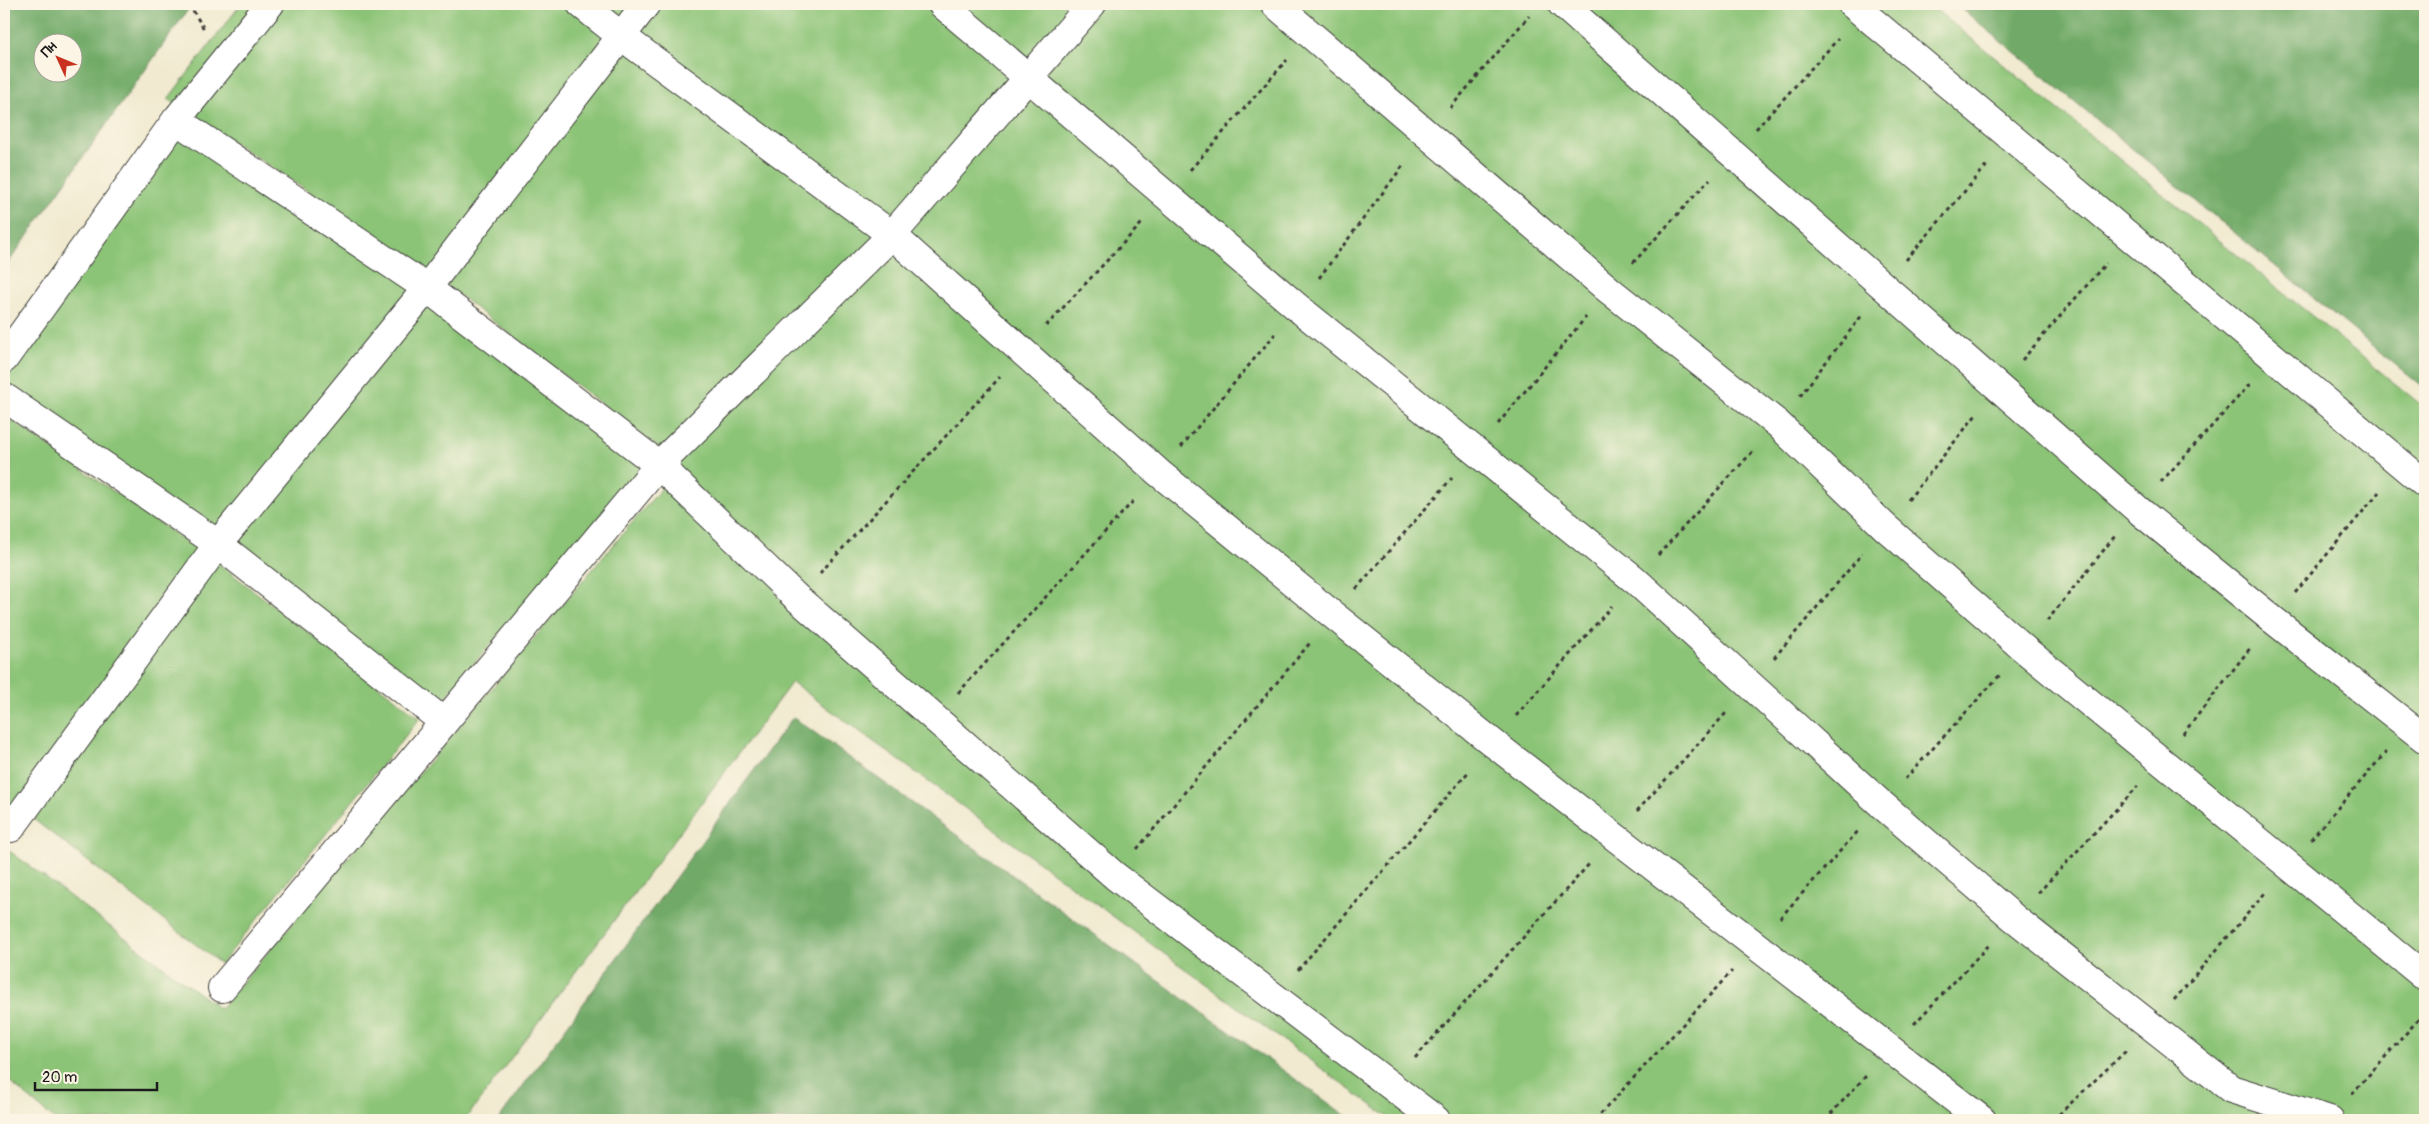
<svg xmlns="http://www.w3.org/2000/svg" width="2429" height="1124" font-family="Pangolin,sans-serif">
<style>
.green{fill:#8cc477;stroke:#54704a}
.forest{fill:#71aa68;stroke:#466342;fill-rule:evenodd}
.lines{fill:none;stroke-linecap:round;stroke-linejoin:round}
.minor-casing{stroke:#3c3b37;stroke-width:30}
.path{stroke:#3c3b37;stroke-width:3;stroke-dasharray:4 4;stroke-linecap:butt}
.minor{stroke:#fff;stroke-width:28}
</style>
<rect width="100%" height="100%" fill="#fcf5e5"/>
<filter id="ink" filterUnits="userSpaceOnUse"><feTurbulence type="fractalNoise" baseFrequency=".02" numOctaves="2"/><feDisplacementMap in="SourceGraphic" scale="10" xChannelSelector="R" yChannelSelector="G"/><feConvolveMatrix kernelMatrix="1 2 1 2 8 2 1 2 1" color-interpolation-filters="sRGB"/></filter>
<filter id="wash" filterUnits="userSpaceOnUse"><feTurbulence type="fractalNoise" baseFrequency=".0096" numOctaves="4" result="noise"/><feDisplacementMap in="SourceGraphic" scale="20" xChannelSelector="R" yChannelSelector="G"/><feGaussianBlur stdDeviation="1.12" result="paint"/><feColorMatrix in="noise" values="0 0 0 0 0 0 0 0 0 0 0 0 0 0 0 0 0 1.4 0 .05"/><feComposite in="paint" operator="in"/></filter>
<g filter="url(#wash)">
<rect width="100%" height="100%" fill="#f1ead0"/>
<g class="green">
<path d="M 241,4 L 1929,4 L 2425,408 L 2425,1120 L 1392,1120 L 792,682 L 465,1120 L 55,1120 L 4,1077 L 4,847 L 220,1009 L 681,465 L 421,266 L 168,99 Z"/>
<path d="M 176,126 L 419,290 L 216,534 L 4,391 L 4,368 Z"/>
<path d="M 431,299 L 642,467 L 440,704 L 228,544 Z"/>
<path d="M 4,415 L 199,551 L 15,808 L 4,800 Z"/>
<path d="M 215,561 L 420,718 L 221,964 L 28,815 Z"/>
</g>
<g class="forest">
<path d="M 4,4 L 192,4 L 4,269 ZM 42,42 L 72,42 L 72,72 L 42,72 Z"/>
<path d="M 1956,4 L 2425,4 L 2425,389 Z"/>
<path d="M 793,717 L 1352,1120 L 498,1120 Z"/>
</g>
</g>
<g filter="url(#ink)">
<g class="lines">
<g class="minor-casing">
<g id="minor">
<path d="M 581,4 L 621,36 L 892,235 L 1159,473 L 1333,615 L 1493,743 L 1982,1120"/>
<path d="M 942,4 L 1297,307 L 1635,580 L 1881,804 L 2014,918 L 2231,1089 L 2330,1120"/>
<path d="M 1275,4 L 1609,290 L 1778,424 L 1885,527 L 2024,649 L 2425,977"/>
<path d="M 1562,4 L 2137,509 L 2272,619 L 2425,739"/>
<path d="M 1852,4 L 2425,484"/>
<path d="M 176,120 L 427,288 L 659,465 L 797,598 L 1115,876 L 1436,1120"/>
<path d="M 4,359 L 176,120 L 270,4"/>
<path d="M 4,397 L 218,544 L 444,722"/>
<path d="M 11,828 L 218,544 L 427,288 L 646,4"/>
<path d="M 222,988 L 659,465 L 892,235 L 1092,4"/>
</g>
</g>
<g class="path">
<path d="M 189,4 L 204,29"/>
<path d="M 1450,108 L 1529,16"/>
<path d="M 1756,129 L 1838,39"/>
<path d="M 1190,170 L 1287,60"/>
<path d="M 1906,260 L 1988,164"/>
<path d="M 1633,263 L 1710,179"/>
<path d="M 1319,278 L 1405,163"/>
<path d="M 1046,326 L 1142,223"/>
<path d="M 2022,360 L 2106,263"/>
<path d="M 1800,396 L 1863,314"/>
<path d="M 1498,424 L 1586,317"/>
<path d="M 1181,447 L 1275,334"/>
<path d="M 2161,482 L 2251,383"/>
<path d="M 1908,500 L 1976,415"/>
<path d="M 1658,555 L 1754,450"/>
<path d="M 820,573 L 1000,377"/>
<path d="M 1356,589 L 1452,478"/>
<path d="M 2295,593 L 2379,492"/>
<path d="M 2047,621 L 2115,536"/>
<path d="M 1774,658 L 1862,554"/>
<path d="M 958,693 L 1136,498"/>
<path d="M 1516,716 L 1612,606"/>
<path d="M 2183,734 L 2251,647"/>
<path d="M 1905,779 L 2000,675"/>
<path d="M 1637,811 L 1727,712"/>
<path d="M 2311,839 L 2386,752"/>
<path d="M 1137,849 L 1310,643"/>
<path d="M 2038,893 L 2138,786"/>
<path d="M 1780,918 L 1859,830"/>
<path d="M 1298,970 L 1470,770"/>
<path d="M 2174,1000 L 2265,893"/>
<path d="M 1914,1024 L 1991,943"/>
<path d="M 1415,1058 L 1591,862"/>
<path d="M 2352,1094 L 2425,1012"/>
<path d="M 1595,1120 L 1732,971"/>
<path d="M 1825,1120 L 1866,1076"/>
<path d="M 2053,1120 L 2127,1050"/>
</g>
<use href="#minor" class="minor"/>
</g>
</g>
<rect width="2429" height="1124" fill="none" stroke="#fcf5e5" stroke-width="20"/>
<g transform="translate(58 58) rotate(314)"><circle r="24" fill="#fcf5e5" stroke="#a29e95"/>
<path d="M0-4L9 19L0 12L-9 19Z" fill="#c8321e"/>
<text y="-8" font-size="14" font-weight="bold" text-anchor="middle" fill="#1c1c1c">Пн</text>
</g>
<path d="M35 1082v8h122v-8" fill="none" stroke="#1c1c1c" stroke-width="2.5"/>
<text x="42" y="1082" font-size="15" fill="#1c1c1c" stroke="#fcf5e5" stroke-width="4" paint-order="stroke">20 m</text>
</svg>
